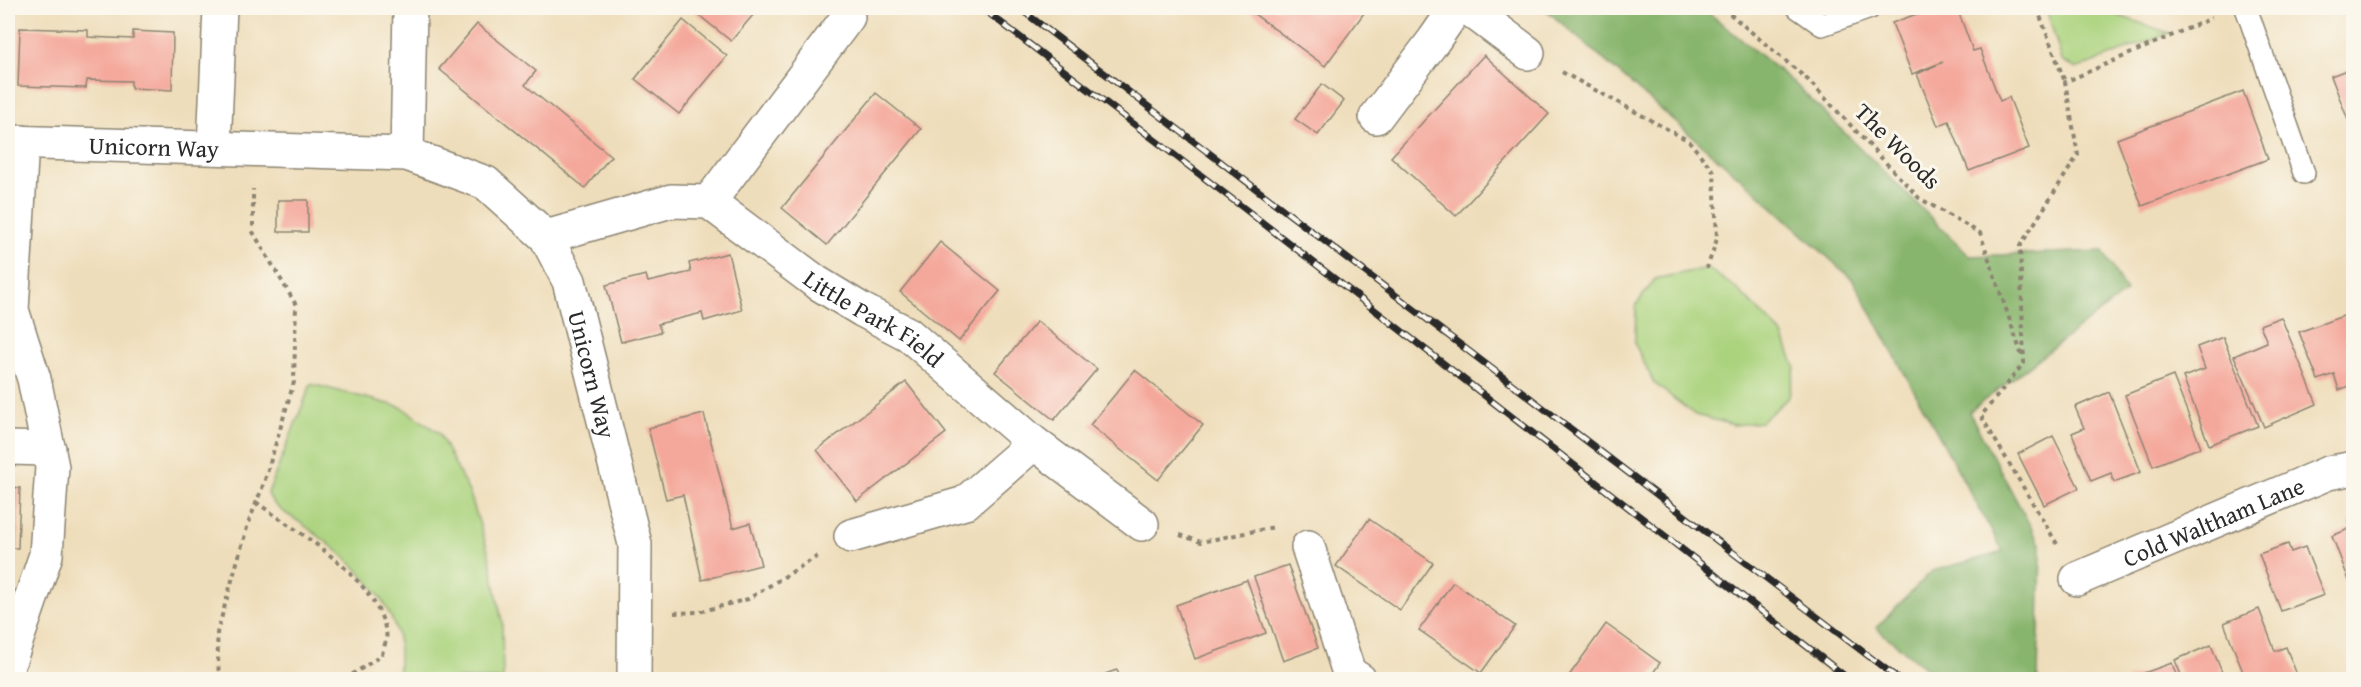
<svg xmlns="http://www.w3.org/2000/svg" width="2361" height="687" font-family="'Gentium Book Plus',serif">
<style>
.green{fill:#abd37e;stroke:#6b7f54;stroke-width:1.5}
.forest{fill:#88b56d;stroke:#5a704c;stroke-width:1.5}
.building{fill:#f4a89b}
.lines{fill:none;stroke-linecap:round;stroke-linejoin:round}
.service-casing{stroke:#8c8472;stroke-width:24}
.minor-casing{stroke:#8c8472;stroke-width:36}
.path{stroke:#8c8472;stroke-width:4;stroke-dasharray:4.5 4.5;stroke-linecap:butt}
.service{stroke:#fff;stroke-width:21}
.minor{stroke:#fff;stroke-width:33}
.rail-casing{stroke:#2b2b2b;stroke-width:7}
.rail{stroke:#fbf7ec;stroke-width:4.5;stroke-dasharray:14;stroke-linecap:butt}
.labels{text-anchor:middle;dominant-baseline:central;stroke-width:6;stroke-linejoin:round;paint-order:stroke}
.street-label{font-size:24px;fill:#2b2b2b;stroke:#fbf7ec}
</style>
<rect width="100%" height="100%" fill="#fbf7ec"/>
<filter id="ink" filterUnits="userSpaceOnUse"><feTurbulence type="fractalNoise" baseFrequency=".0167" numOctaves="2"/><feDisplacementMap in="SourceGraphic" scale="12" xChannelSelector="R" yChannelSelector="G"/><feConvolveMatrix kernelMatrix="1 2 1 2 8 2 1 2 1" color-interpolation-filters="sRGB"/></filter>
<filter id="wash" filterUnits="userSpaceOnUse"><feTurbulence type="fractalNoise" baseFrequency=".008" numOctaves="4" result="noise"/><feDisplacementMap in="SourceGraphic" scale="24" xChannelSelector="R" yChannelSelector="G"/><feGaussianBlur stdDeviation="1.35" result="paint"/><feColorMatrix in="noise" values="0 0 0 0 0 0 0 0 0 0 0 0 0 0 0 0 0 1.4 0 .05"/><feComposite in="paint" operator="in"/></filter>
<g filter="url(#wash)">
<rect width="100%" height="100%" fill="#eeddba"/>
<g class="green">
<path d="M 2046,8 L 2097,8 L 2169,33 L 2076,69 L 2062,60 Z"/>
<path d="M 1707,268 L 1736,288 L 1783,335 L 1795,367 L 1789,397 L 1761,422 L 1734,425 L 1695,415 L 1654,383 L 1635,344 L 1636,305 L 1655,279 Z"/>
<path d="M 311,384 L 401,407 L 439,433 L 470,494 L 489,554 L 502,622 L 503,679 L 398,679 C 399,665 401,648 397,633 C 383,585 340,551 301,523 C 289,515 272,507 268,493 Z"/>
</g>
<path class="forest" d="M 1544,8 L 1703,8 L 1794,83 L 1970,256 L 2103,251 L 2126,292 L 1969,412 L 2041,546 L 2038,679 L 1939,679 L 1876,628 L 1932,571 L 2003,552 L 1853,280 L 1755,191 Z"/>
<g id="blocks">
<g class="building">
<path d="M 690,8 L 759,8 L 731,41 Z"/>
<path d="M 1246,8 L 1364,8 L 1367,9 L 1325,66 Z"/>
<path d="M 1933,8 L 1957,8 L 1973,51 L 1980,49 L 2000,101 L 2009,97 L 2029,148 L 1969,171 L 1949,121 L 1938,126 L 1917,74 L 1943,62 L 1912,74 L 1892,23 Z"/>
<path d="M 683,20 L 727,56 L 679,114 L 635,79 Z"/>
<path d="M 477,24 L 536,71 L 525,85 L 611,156 L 585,188 L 439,69 Z"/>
<path d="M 20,28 L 88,30 L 88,37 L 133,39 L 133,31 L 173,33 L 172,90 L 131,88 L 131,81 L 87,80 L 86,88 L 18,86 Z"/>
<path d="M 1484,55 L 1549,114 L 1456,216 L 1391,157 Z"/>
<path d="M 2354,67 L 2354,133 L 2353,133 L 2331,76 Z"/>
<path d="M 1322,84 L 1344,101 L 1318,135 L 1295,119 Z"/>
<path d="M 2243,91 L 2268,159 L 2142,206 L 2117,139 Z"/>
<path d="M 876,93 L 921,129 L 827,245 L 782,208 Z"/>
<rect x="278" y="200" width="30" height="32"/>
<path d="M 940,242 L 1000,291 L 959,341 L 900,292 Z"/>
<path d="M 728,253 L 742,310 L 704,321 L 702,313 L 658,324 L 661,332 L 621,342 L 606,285 L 646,275 L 648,282 L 691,272 L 689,263 Z"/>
<path d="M 2354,312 L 2354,384 L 2339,390 L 2334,374 L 2318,380 L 2299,332 Z"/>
<path d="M 2281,317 L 2317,404 L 2264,427 L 2234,356 L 2267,342 L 2260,325 Z"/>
<path d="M 1037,321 L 1097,369 L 1054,420 L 995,372 Z"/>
<path d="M 2223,337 L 2258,426 L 2209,445 L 2183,377 L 2205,369 L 2197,347 Z"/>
<path d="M 1135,370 L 1203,425 L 1158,480 L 1090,425 Z"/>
<path d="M 2173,376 L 2201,447 L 2153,466 L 2125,395 Z"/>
<path d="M 906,382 L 946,433 L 857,501 L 817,450 Z"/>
<path d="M 2109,392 L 2141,472 L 2114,482 L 2111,473 L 2091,481 L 2072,433 L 2084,428 L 2075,407 Z"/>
<path d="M 704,414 L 733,528 L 750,523 L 761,565 L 702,580 L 683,495 L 666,499 L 648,428 Z"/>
<path d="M 2053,436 L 2079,488 L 2044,505 L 2018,454 Z"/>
<path d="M 8,487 L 20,488 L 18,548 L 8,548 Z"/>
<path d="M 1369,519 L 1433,563 L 1400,610 L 1336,566 Z"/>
<path d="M 2354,520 L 2354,591 L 2353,591 L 2332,536 L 2351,528 L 2349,522 Z"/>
<path d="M 2288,544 L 2291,552 L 2305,547 L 2324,595 L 2281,611 L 2259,554 Z"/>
<path d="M 1288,565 L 1318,648 L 1283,661 L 1254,577 Z"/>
<path d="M 1247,580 L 1266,633 L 1195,659 L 1176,605 Z"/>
<path d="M 1453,582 L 1515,626 L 1481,673 L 1419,630 Z"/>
<path d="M 2259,609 L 2275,651 L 2286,647 L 2299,680 L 2246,680 L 2224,623 Z"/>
<path d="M 1606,624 L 1660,663 L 1648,680 L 1566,680 Z"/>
<path d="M 2211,645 L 2225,680 L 2183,680 L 2175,660 Z"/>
<path d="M 2172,663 L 2178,680 L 2127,680 L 2127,679 Z"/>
<path d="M 1117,670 L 1121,680 L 1090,680 L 1090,679 Z"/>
</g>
</g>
</g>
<g filter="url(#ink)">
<use href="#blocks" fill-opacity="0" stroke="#8c8472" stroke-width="1.5"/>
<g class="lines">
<g class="service-casing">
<g id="service">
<path d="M 1798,8 L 1822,25 L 1870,8"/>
<path d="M 2246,8 L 2304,173"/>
</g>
</g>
<g class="minor-casing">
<g id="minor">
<path d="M 1468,8 L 1528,53"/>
<path d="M 1376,117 L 1434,40 L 1456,8"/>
<path id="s1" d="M 8,142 L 407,154 L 486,183 L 546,237 L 569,281 L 635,544 L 634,680"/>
<path d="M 214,148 L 220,8"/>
<path d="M 407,154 L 410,8"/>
<path d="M 709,202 L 848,17"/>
<path id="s2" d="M 546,237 L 671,201 L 709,202 L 816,282 L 862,310 L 908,334 L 1034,443 L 1142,524"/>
<path d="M 8,448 L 49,449"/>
<path d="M 851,536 L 965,503 L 1034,443"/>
<path d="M 1308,547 L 1349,673 L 1360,680"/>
<path id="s3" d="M 2077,579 L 2328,473 L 2354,468"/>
<path d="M 8,665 L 46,555 L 52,467 L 34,379 L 12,310 L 22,142"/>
</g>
</g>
<g class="path">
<path d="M 1723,8 L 1808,80 L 1919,198 L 1980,233 L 2022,356"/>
<path d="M 2037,8 L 2065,82"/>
<path d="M 1562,72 L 1689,141 L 1714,172 L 1717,239 L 1707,268"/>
<path d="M 256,502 C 300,534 375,576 386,632 C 388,639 383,648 382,655 L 344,680"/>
<path d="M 1180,535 L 1201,542 L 1274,527"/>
<path d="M 2057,544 L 1981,416 L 2024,363 L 2020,246 L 2078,155 L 2065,82 L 2212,18"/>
<path d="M 674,613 L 699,612 L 748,599 L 818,556"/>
<path d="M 219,680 L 217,633 L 248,524 L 264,483 L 294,382 L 296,305 L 253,232 L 253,189"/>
</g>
<use href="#service" class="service"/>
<use href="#minor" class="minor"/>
<g class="rail-casing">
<g id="rail">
<path d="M 982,8 L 1245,209 L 1850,680"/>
<path d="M 1019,8 L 1900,680"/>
</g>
</g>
<use href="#rail" class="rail"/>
</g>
</g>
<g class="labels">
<g class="street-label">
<text stroke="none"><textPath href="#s1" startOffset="146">Unicorn Way</textPath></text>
<text transform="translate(1898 146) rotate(45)">The Woods</text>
<text stroke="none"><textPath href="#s2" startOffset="370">Little Park Field</textPath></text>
<text stroke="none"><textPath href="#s1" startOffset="710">Unicorn Way</textPath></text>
<text stroke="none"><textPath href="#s3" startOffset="148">Cold Waltham Lane</textPath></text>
</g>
</g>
<rect width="2361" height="687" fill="none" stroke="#fbf7ec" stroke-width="30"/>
</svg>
